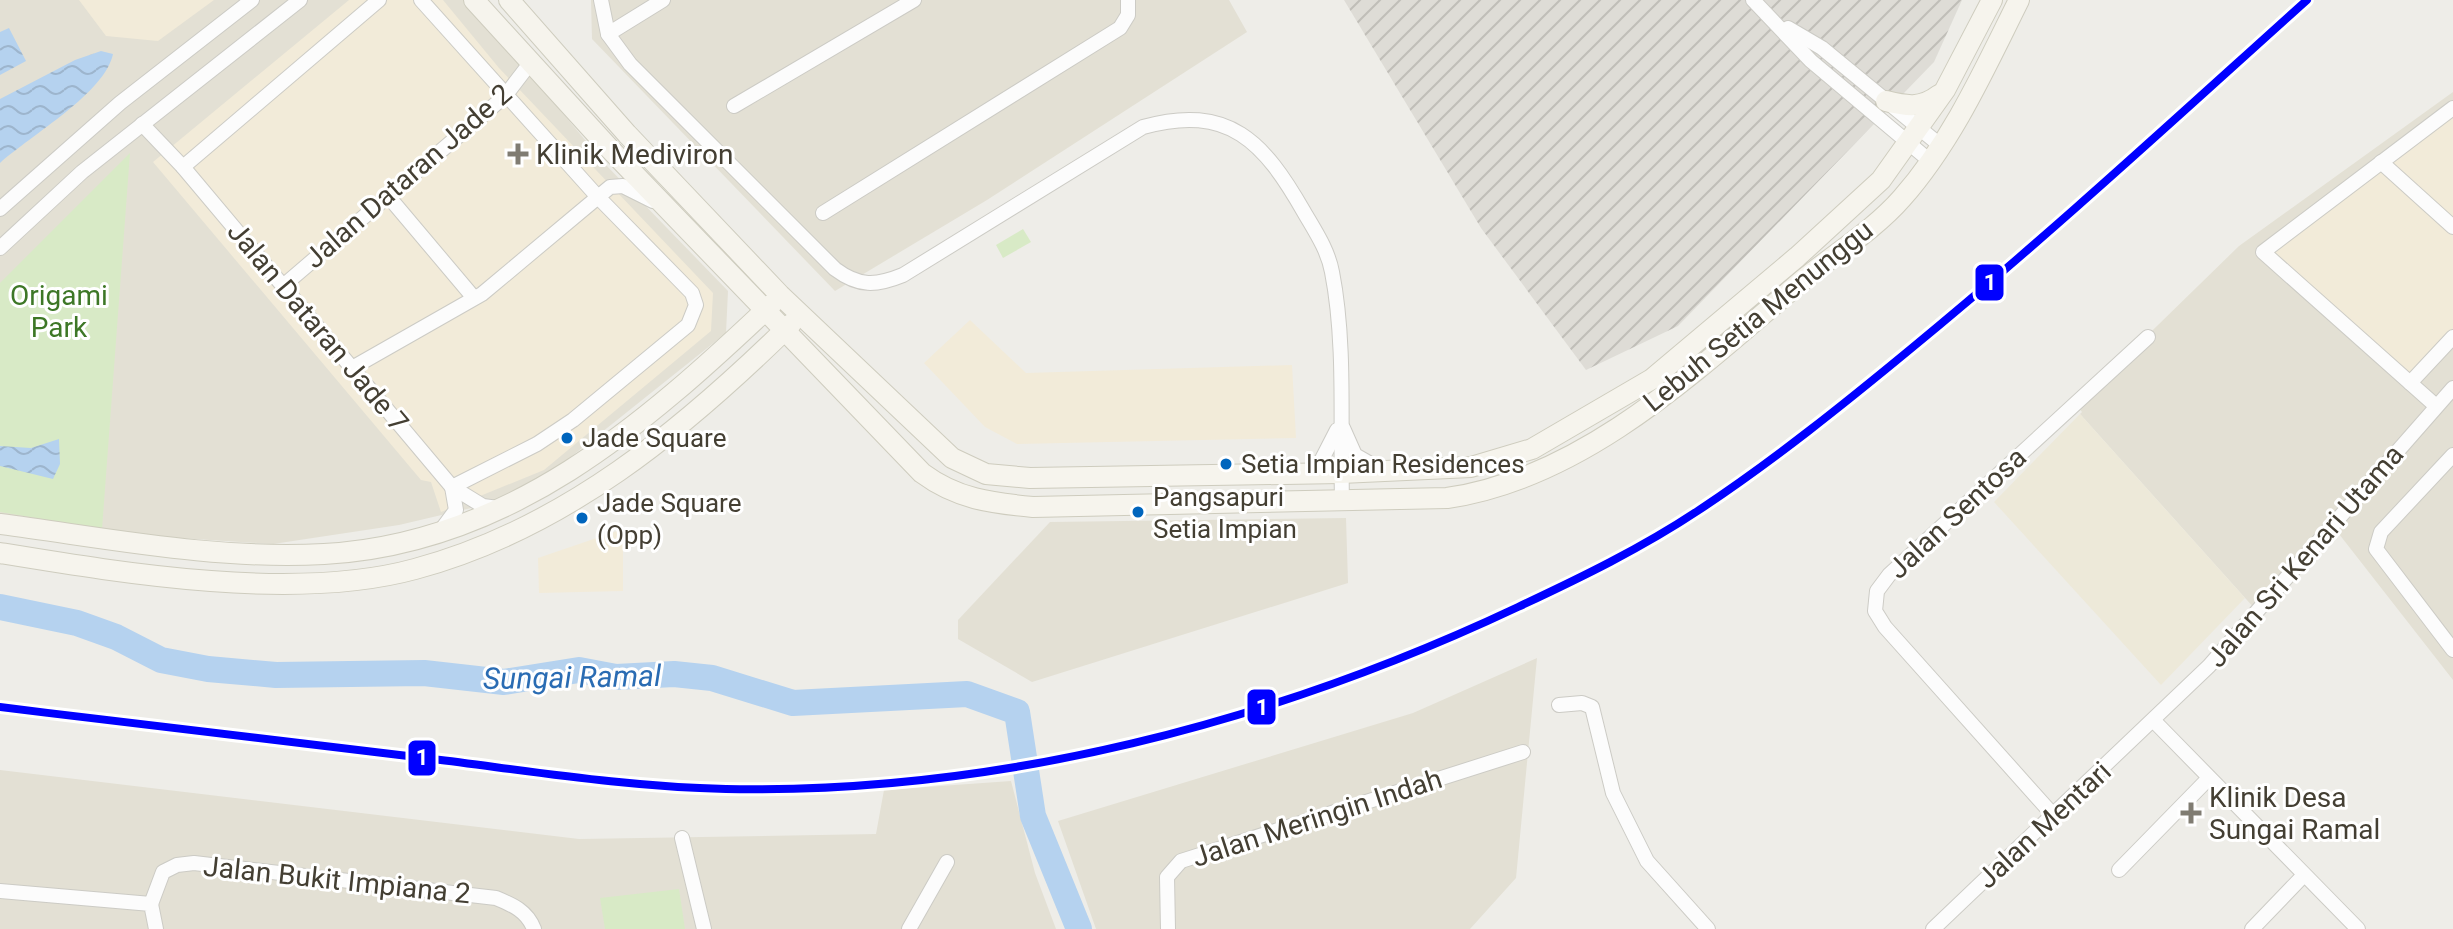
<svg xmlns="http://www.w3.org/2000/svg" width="2453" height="929" font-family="Roboto,sans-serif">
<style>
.residential{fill:#e3e0d4}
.commercial{fill:#f2ebd9}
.industrial{fill:url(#industrial-furrows)}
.education{fill:#ede9d9}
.green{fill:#d8eac6}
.water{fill:url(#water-waves)}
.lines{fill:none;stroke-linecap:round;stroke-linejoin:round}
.river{stroke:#b5d2ef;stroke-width:26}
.street-casing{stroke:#cccbc5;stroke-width:16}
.secondary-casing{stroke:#ceccbe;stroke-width:22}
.street{stroke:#fcfcfc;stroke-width:14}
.secondary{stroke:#f6f4ed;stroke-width:20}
.rail-1-casing{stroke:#fff;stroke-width:14}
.rail-1{stroke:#00f;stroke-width:8}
.poi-dot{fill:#807c72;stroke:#fff;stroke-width:3}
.bus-dot{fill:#0065bd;stroke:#fff;stroke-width:3}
.labels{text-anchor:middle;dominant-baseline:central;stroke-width:6;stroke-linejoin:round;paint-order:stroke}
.bus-label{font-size:26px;fill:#443f33;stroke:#fff;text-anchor:start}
.poi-label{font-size:28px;fill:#443f33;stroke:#fff;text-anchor:start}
.street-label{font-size:28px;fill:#443f33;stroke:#fff}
.park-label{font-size:28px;fill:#3d7726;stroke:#fff}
.water-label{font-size:30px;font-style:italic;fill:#2a6cb3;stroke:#fff}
.line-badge{stroke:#fff;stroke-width:3}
.badge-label{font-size:22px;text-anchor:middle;font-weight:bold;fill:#fff}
</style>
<defs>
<pattern id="industrial-furrows" width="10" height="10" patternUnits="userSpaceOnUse" patternTransform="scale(2)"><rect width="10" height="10" fill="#dedcd6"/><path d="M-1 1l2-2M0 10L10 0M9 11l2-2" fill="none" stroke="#c0beb8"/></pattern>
<pattern id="water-waves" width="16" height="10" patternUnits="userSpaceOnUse" patternTransform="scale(2)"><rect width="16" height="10" fill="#b5d2ef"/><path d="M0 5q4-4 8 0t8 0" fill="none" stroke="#9db5cd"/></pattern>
</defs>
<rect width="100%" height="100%" fill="#eeede8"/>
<g class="residential">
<path d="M 0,0 L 468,0 L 606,165 L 728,291 L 726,333 L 547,476 L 501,501 L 399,525 L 273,544 L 102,533 L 0,518 Z"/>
<path d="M 591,0 L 1229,0 L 1247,32 L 987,200 L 835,291 L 592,39 Z"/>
<path d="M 2453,92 L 2453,680 L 2332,525 L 2255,609 L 2080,414 L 2082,412 L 2076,405 L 2239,246 Z"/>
<path d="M 1346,518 L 1348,583 L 1032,682 L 958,639 L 958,620 L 1050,522 Z"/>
<path d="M 1537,658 L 1516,878 L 1470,929 L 1096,929 L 1058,821 L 1413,713 Z"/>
<path d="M 0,770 L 579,839 L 876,834 L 884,790 L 1011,781 L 1035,873 L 1056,929 L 0,929 Z"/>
</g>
<g class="commercial">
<path d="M 79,0 L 214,0 L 158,41 L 106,36 Z"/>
<path d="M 349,0 L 443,0 L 499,68 L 713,293 L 711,331 L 544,470 L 441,512 L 431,482 L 421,480 L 153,162 Z"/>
<path d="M 2453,114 L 2453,329 L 2409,376 L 2270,251 Z"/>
<path d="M 970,320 L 1026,373 L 1292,365 L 1296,438 L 1017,444 L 985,427 L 924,363 Z"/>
<path d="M 623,529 L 623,591 L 539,593 L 538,558 Z"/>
</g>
<path class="industrial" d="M 1344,0 L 1962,0 L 1934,62 L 1678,326 L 1586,370 L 1481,228 Z"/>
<path class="education" d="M 2080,414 L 2245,598 L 2161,685 L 1994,502 Z"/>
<g class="green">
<path d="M 130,153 L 102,529 L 0,512 L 0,283 Z"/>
<path d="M 1023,229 L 1031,242 L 1003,258 L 996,245 Z"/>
<path d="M 679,889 L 685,929 L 605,929 L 600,898 Z"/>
</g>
<g class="water">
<path d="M 9,28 L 26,61 L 0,75 L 0,32 Z"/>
<path d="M 101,51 L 113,54 C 105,93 31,135 0,163 L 0,99 L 75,60 Z"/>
<path d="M 59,439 L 60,464 L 53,479 L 0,466 L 0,446 L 31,448 Z"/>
</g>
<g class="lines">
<path class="river" d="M 0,607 L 77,623 L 116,637 L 161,660 L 208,669 L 276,675 L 424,673 L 504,682 L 579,670 L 616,677 L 674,674 L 712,678 L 793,703 L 967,694 L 1017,712 L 1033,816 L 1079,929"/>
<g class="street-casing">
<g id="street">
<path d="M 421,0 L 597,196 L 692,293 L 696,305 L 688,325 L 573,420 L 537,444 L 452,487"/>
<path d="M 601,0 L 608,34 L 630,64 L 835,269 C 859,287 876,286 903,275 L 1143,127 C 1229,103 1264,142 1304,212 C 1315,231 1328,250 1332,272 C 1346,343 1340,426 1342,499"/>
<path d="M 1753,0 L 1811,61 L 1930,161"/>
<path d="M 1788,28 L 1822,48 L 1941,146"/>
<path d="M 608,34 L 663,0"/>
<path d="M 734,106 L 914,0"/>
<path d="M 142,124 L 183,167 L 452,487 L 483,506 L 498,508"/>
<path d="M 2381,162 L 2453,227"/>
<path d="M 183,167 L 379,0"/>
<path d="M 388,196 L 474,298"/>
<path d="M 0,209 L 120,103 L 252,0"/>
<path d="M 823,213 L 1120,28 L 1128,15 L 1128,0"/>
<path d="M 0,248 L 82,172 L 300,0"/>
<path d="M 283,286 L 505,96 L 531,62"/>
<path d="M 352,368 L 482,294 L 610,187 L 623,186 L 653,201"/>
<path d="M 2410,383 L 2453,337"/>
<path d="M 2436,406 L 2263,252 L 2453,108"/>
<path d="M 1343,428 L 1355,455 L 1381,470"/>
<path d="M 2453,455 L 2381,532 L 2376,549 L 2453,650"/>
<path d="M 1305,472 L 1319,465 L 1337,430"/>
<path d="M 439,533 L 456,510 L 452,487"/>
<path d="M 1559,705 L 1582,703 L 1592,707 L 1613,793 L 1647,861 L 1708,929"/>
<path d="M 2154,721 L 2358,929"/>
<path d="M 2054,816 L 1885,627 L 1875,611 L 1877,591 L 1889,575 L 2148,337"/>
<path d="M 682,838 L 704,929"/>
<path d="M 2119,870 L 2209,778"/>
<path d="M 0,891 L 151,904 L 156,929"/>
<path d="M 151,904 L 163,872 L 177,865 L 194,863 L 496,898 C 513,905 527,911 534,929"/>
<path d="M 909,929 L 947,862"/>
<path d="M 1168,929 L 1167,877 L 1181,861 L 1523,752"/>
<path d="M 1933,929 L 2209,666 L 2453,388"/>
<path d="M 2252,929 L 2304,875"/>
</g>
</g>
<g class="secondary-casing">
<g id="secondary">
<path d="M 474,0 L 609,148 L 922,473 C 957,499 991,503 1033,507 L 1447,498 C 1586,478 1701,366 1804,279 C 1836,253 1875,229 1902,198 C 1953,140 1985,68 2019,0"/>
<path d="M 509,0 L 627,134 L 780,295 L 952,458 L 986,474 L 1030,478 L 1341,473 L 1471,467 L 1532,449 L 1652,379 L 1797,257 L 1881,180 L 1945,90 L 1992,0"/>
<path d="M 1886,101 C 1906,106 1921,109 1939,95"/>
<path d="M 0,524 C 107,538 216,560 324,554 C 509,544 644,425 772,304"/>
<path d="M 0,553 C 122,573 295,602 415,569 C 564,529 683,430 791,324"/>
</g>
</g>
<use href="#street" class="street"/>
<use href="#secondary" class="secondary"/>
<g class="rail-1-casing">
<path id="rail-1" d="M 0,707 C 144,725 288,742 433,759 C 530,771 628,787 726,789 C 999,794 1272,723 1518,607 C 1580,578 1642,548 1699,510 C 1773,461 1844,404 1913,347 C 2048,236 2177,117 2307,0"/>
</g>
<use href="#rail-1" class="rail-1"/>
</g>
<g class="poi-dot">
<path d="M514 142h8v8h8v8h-8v8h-8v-8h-8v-8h8z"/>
<path d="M2187 801h8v8h8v8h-8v8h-8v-8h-8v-8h8z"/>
</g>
<g class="bus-dot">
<circle cx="567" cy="438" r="7"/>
<circle cx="1226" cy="464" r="7"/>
<circle cx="1138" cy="512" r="7"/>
<circle cx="582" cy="518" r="7"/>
</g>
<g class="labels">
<g class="bus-label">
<text x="582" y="438">Jade Square</text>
<text x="1241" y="464">Setia Impian Residences</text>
<text x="1153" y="497">Pangsapuri<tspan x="1153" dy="32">Setia Impian</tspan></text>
<text x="597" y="503">Jade Square<tspan x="597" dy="32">(Opp)</tspan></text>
</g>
<g class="poi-label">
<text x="536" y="154">Klinik Mediviron</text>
<text x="2209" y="797">Klinik Desa<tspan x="2209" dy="32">Sungai Ramal</tspan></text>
</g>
<g class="street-label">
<text transform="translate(408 176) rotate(-41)">Jalan Dataran Jade 2</text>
<text transform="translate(1758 316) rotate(-39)">Lebuh Setia Menunggu</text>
<text transform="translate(318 327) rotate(50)">Jalan Dataran Jade 7</text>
<text transform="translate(1957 513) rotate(-43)">Jalan Sentosa</text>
<text transform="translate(2305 556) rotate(-49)">Jalan Sri Kenari Utama</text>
<text transform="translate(1317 818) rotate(-18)">Jalan Meringin Indah</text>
<text transform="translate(2044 825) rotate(-43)">Jalan Mentari</text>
<text transform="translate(337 880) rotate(6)">Jalan Bukit Impiana 2</text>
</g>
<g class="park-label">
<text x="59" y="295">Origami<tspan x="59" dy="32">Park</tspan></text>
</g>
<g class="water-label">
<text transform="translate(572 677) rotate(-1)">Sungai Ramal</text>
</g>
</g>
<g class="line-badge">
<rect x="1974" y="263" width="31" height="39" rx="8" fill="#00f"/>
<rect x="1246" y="688" width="31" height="38" rx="8" fill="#00f"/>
<rect x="407" y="739" width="30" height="38" rx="8" fill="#00f"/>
</g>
<g class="badge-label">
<text x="1990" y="290">1</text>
<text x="1262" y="715">1</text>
<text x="422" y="765">1</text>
</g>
</svg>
